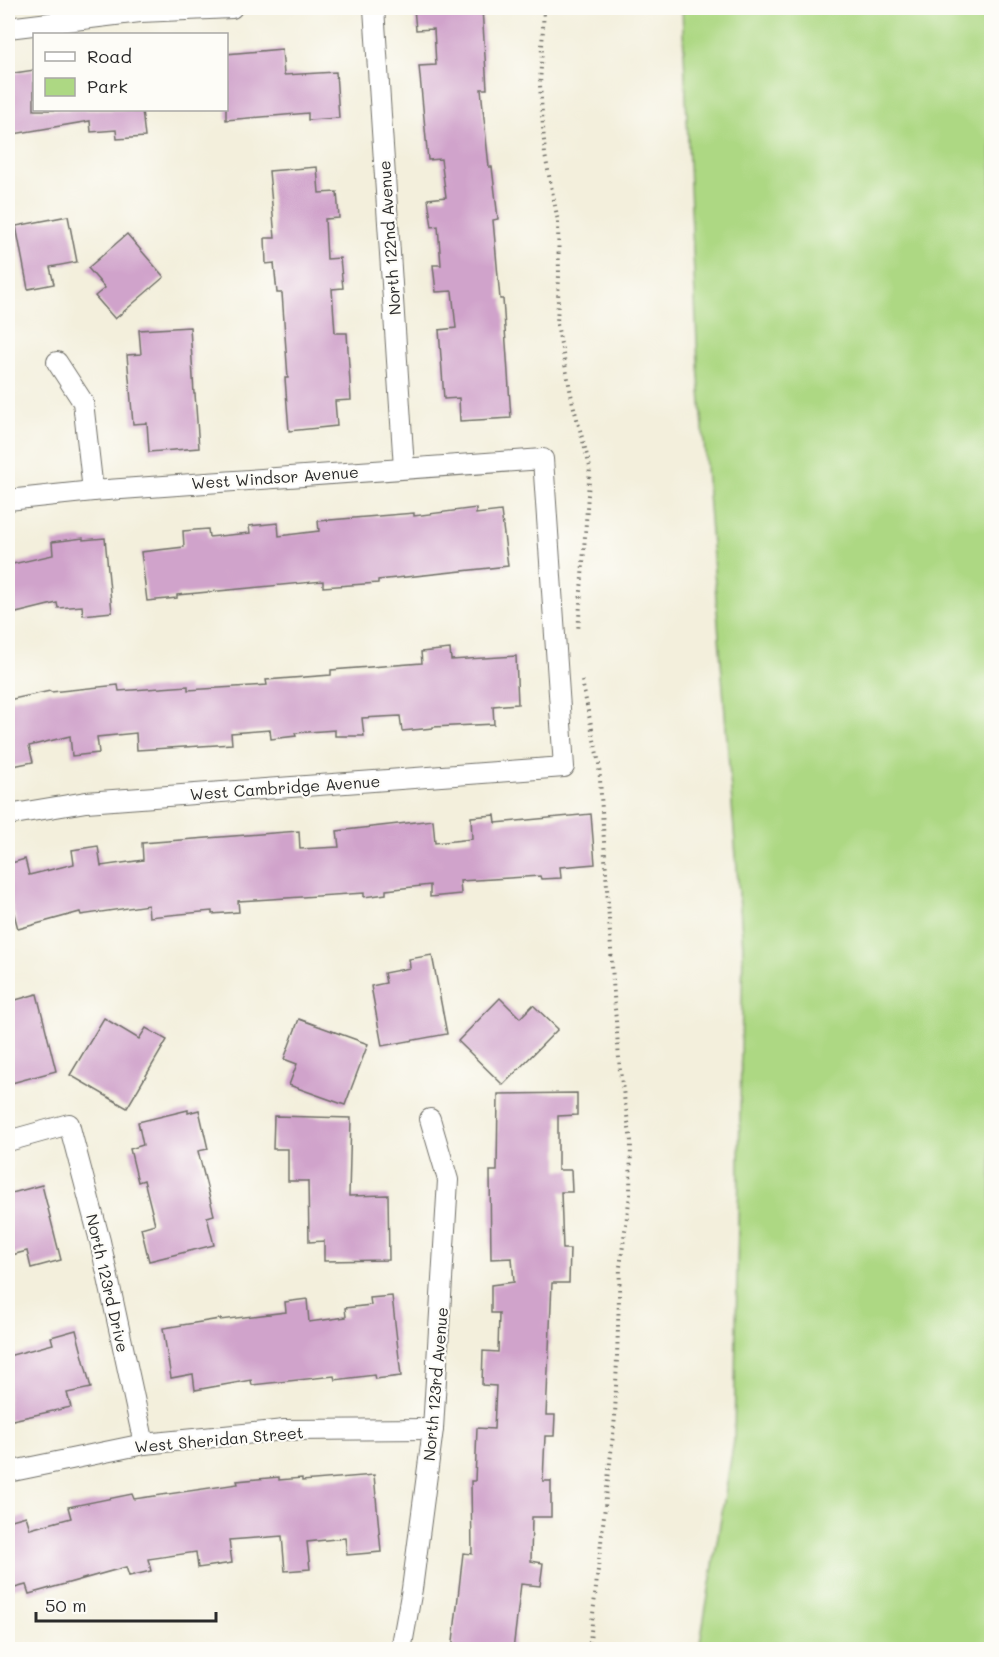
<svg xmlns="http://www.w3.org/2000/svg" width="999" height="1657" font-family="Mali,sans-serif">
<style>
.green{fill:#add883;stroke:#6c8257;stroke-width:1.5}
.building{fill:#d0a3cb}
.lines{fill:none;stroke-linecap:round;stroke-linejoin:round}
.street-casing{stroke:#717069;stroke-width:22}
.path{stroke:#717069;stroke-width:4;stroke-dasharray:1.5 4.5;stroke-linecap:butt}
.street{stroke:#fff;stroke-width:20}
.labels{text-anchor:middle;dominant-baseline:central;stroke-width:4.5;stroke-linejoin:round;paint-order:stroke}
.street-label{font-size:16px;fill:#2b2b2b;stroke:#fdfcf7}
</style>
<rect width="100%" height="100%" fill="#fdfcf7"/>
<filter id="ink" filterUnits="userSpaceOnUse"><feTurbulence type="fractalNoise" baseFrequency=".0167" numOctaves="2"/><feDisplacementMap in="SourceGraphic" scale="12" xChannelSelector="R" yChannelSelector="G"/><feConvolveMatrix kernelMatrix="1 2 1 2 8 2 1 2 1" color-interpolation-filters="sRGB"/></filter>
<filter id="wash" filterUnits="userSpaceOnUse"><feTurbulence type="fractalNoise" baseFrequency=".008" numOctaves="4" result="noise"/><feDisplacementMap in="SourceGraphic" scale="24" xChannelSelector="R" yChannelSelector="G"/><feGaussianBlur stdDeviation="1.35" result="paint"/><feColorMatrix in="noise" values="0 0 0 0 0 0 0 0 0 0 0 0 0 0 0 0 0 1.4 0 .05"/><feComposite in="paint" operator="in"/></filter>
<g filter="url(#wash)">
<rect width="100%" height="100%" fill="#f3efdc"/>
<path class="green" d="M 682,8 L 991,8 L 991,1649 L 699,1649 L 734,1441 L 743,947 L 698,364 Z"/>
<g id="blocks">
<g class="building">
<path d="M 414,8 L 482,8 L 487,89 L 481,89 L 489,167 L 492,167 L 498,219 L 493,220 L 500,299 L 503,299 L 511,418 L 460,421 L 459,398 L 444,399 L 439,330 L 456,328 L 452,291 L 436,292 L 433,265 L 441,265 L 438,226 L 432,227 L 428,199 L 446,197 L 441,159 L 428,160 L 419,66 L 436,65 L 434,29 L 416,30 Z"/>
<path d="M 282,49 L 284,75 L 336,72 L 339,118 L 308,120 L 308,113 L 226,120 L 226,54 Z"/>
<path d="M 34,70 L 34,110 L 142,110 L 145,137 L 117,139 L 116,130 L 91,132 L 90,121 L 14,134 L 8,94 L 8,74 Z"/>
<path d="M 317,167 L 319,193 L 337,192 L 339,218 L 325,219 L 327,259 L 340,258 L 343,288 L 332,289 L 335,333 L 347,333 L 351,400 L 335,401 L 337,426 L 289,431 L 285,378 L 288,378 L 282,293 L 277,293 L 274,263 L 266,264 L 265,238 L 275,238 L 269,171 Z"/>
<path d="M 68,216 L 77,262 L 50,267 L 54,284 L 28,289 L 16,226 Z"/>
<path d="M 127,234 L 164,277 L 115,319 L 95,296 L 105,288 L 88,268 Z"/>
<path d="M 190,327 L 194,394 L 195,394 L 199,448 L 149,452 L 147,423 L 133,424 L 127,355 L 141,354 L 139,330 Z"/>
<path d="M 476,508 L 476,514 L 501,511 L 508,566 L 378,580 L 378,583 L 323,587 L 323,581 L 177,595 L 177,598 L 147,601 L 141,552 L 184,547 L 183,531 L 208,529 L 209,537 L 250,533 L 249,526 L 278,523 L 279,536 L 319,531 L 318,521 L 414,513 L 414,516 Z"/>
<path d="M 83,538 L 83,540 L 105,538 L 112,612 L 83,615 L 82,606 L 58,608 L 57,603 L 8,615 L 8,565 L 53,555 L 52,542 Z"/>
<path d="M 450,649 L 451,660 L 516,656 L 518,704 L 493,706 L 494,724 L 433,727 L 433,728 L 402,731 L 400,716 L 362,718 L 364,736 L 335,736 L 335,730 L 295,733 L 296,736 L 271,739 L 270,730 L 231,733 L 232,744 L 137,750 L 136,733 L 97,737 L 99,753 L 72,756 L 70,736 L 29,746 L 33,762 L 8,767 L 8,700 L 50,691 L 51,692 L 118,685 L 119,691 L 188,686 L 188,690 L 267,685 L 266,680 L 331,675 L 331,670 L 422,663 L 421,652 Z"/>
<path d="M 591,814 L 595,864 L 560,867 L 561,878 L 541,879 L 540,876 L 460,881 L 461,894 L 430,897 L 430,885 L 386,890 L 386,894 L 364,897 L 364,893 L 238,901 L 239,912 L 212,914 L 212,911 L 149,917 L 148,905 L 81,915 L 80,912 L 18,929 L 8,891 L 8,864 L 25,859 L 29,875 L 74,864 L 72,850 L 98,846 L 101,866 L 143,860 L 142,843 L 299,831 L 300,849 L 339,847 L 337,831 L 433,820 L 435,843 L 472,839 L 471,817 L 495,815 L 496,823 Z"/>
<path d="M 432,955 L 447,1034 L 382,1046 L 371,986 L 386,983 L 384,973 L 410,968 L 409,959 Z"/>
<path d="M 37,994 L 56,1071 L 8,1084 L 8,1011 L 14,1009 L 12,1001 Z"/>
<path d="M 500,998 L 520,1018 L 533,1005 L 558,1029 L 503,1085 L 458,1041 Z"/>
<path d="M 104,1018 L 139,1039 L 146,1028 L 167,1040 L 127,1108 L 70,1075 Z"/>
<path d="M 299,1019 L 368,1044 L 345,1105 L 289,1085 L 297,1064 L 284,1059 Z"/>
<path d="M 577,1093 L 577,1115 L 558,1116 L 558,1170 L 571,1170 L 572,1192 L 561,1192 L 563,1249 L 570,1249 L 569,1283 L 552,1283 L 546,1415 L 555,1415 L 554,1436 L 545,1436 L 543,1481 L 551,1481 L 551,1517 L 532,1517 L 531,1561 L 543,1563 L 540,1586 L 521,1584 L 513,1650 L 452,1650 L 463,1553 L 472,1554 L 471,1481 L 475,1481 L 477,1428 L 494,1429 L 496,1386 L 482,1385 L 483,1351 L 498,1352 L 499,1313 L 491,1313 L 491,1285 L 514,1282 L 512,1258 L 491,1259 L 490,1171 L 497,1171 L 498,1094 Z"/>
<path d="M 188,1110 L 188,1113 L 199,1110 L 208,1149 L 198,1151 L 214,1215 L 207,1217 L 214,1245 L 149,1261 L 141,1228 L 155,1224 L 144,1180 L 138,1182 L 130,1149 L 143,1145 L 138,1122 Z"/>
<path d="M 274,1116 L 351,1118 L 349,1196 L 388,1195 L 389,1260 L 324,1261 L 324,1241 L 309,1242 L 308,1181 L 288,1181 L 288,1149 L 273,1149 Z"/>
<path d="M 42,1185 L 61,1260 L 31,1268 L 27,1251 L 8,1256 L 8,1194 Z"/>
<path d="M 392,1296 L 401,1376 L 375,1379 L 374,1375 L 335,1380 L 334,1376 L 252,1385 L 251,1380 L 195,1390 L 193,1374 L 171,1378 L 163,1328 L 220,1319 L 220,1320 L 286,1312 L 285,1302 L 307,1299 L 309,1322 L 346,1317 L 345,1308 L 371,1305 L 370,1298 Z"/>
<path d="M 76,1330 L 91,1388 L 67,1393 L 71,1407 L 8,1421 L 8,1356 L 53,1344 L 51,1337 Z"/>
<path d="M 374,1475 L 381,1552 L 347,1555 L 345,1538 L 307,1542 L 310,1569 L 285,1571 L 282,1536 L 229,1540 L 232,1563 L 198,1568 L 196,1552 L 148,1559 L 151,1571 L 129,1576 L 126,1567 L 29,1594 L 26,1585 L 11,1589 L 8,1575 L 8,1521 L 26,1516 L 30,1529 L 71,1518 L 68,1507 L 132,1494 L 134,1499 L 238,1484 L 237,1481 L 279,1477 L 279,1480 L 302,1478 L 302,1481 Z"/>
</g>
</g>
</g>
<g filter="url(#ink)">
<use href="#blocks" fill-opacity="0" stroke="#717069" stroke-width="1.5"/>
<g class="lines">
<g class="street-casing">
<g id="street">
<path d="M 374,8 L 404,468"/>
<path d="M 8,28 L 140,12 L 232,8"/>
<path d="M 57,362 L 83,402 L 93,491"/>
<path d="M 8,500 L 93,491 L 543,459 L 564,767 L 86,802 L 8,815"/>
<path d="M 8,1141 L 69,1124 L 100,1241 L 144,1444"/>
<path d="M 8,1472 L 144,1444 L 284,1430 L 433,1429"/>
<path d="M 401,1650 L 412,1589 L 433,1429 L 448,1180 L 430,1119"/>
</g>
</g>
<g class="path">
<path d="M 544,8 L 540,85 L 545,155 L 558,221 L 559,275 L 557,324 L 573,404 L 590,467 L 578,632"/>
<path d="M 582,681 L 599,764 L 614,996 L 620,1071 L 631,1141 L 630,1195 L 620,1267 L 615,1417 L 589,1650"/>
</g>
<use href="#street" class="street"/>
</g>
</g>
<g class="labels">
<g class="street-label">
<text transform="translate(389 238) rotate(-94)">North 122nd Avenue</text>
<text transform="translate(275 477) rotate(-4)">West Windsor Avenue</text>
<text transform="translate(285 787) rotate(-4)">West Cambridge Avenue</text>
<text transform="translate(108 1283) rotate(77)">North 123rd Drive</text>
<text transform="translate(435 1384) rotate(-85)">North 123rd Avenue</text>
<text transform="translate(219 1439) rotate(-5)">West Sheridan Street</text>
</g>
</g>
<rect width="999" height="1657" fill="none" stroke="#fdfcf7" stroke-width="30"/>
<rect x="33" y="33" width="195" height="78" fill="#fdfcf7" stroke="#a9a8a5" stroke-width="1.5"/>
<rect x="45" y="52" width="30" height="9" fill="#ffffff" stroke="#a9a8a5" stroke-width="1.5"/>
<text x="87" y="63" font-size="18" fill="#2b2b2b">Road</text>
<rect x="45" y="78" width="30" height="18" fill="#add883" stroke="#a9a8a5" stroke-width="1.5"/>
<text x="87" y="93" font-size="18" fill="#2b2b2b">Park</text>
<path d="M36 1612v9h180v-9" fill="none" stroke="#2b2b2b" stroke-width="3"/>
<text x="45" y="1612" font-size="18" fill="#2b2b2b" stroke="#fdfcf7" stroke-width="4.5" paint-order="stroke">50 m</text>
</svg>
